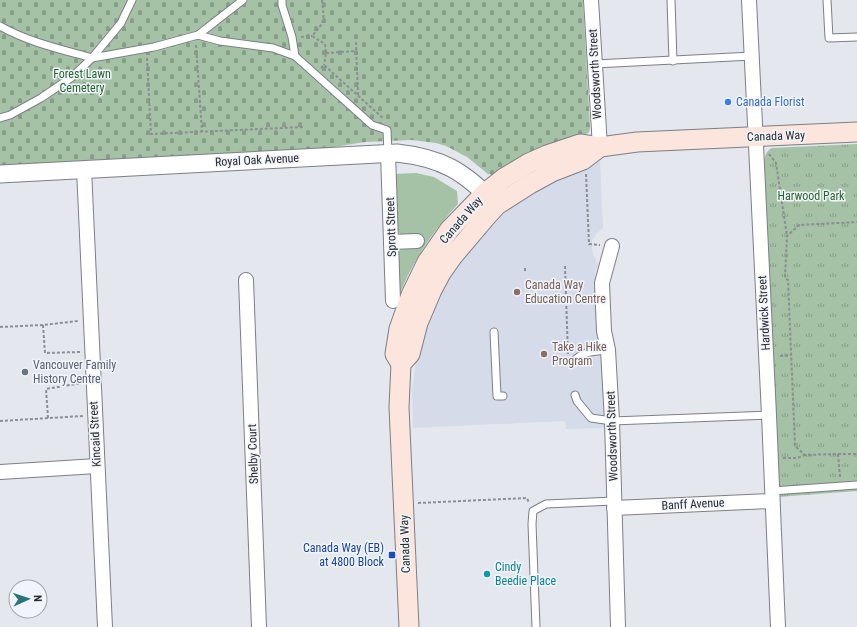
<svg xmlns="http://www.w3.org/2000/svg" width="857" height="627" font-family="'Roboto Condensed',sans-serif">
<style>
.built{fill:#d5dbe9}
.grass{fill:#a5c2a6}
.cemetery{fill:url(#cemetery-stones)}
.park{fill:url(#park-tufts)}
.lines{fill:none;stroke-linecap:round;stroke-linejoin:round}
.service-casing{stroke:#7c7f85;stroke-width:9}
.minor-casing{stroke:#7c7f85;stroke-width:16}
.tertiary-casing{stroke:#7c7f85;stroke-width:19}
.secondary-casing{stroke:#7c7f85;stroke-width:21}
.path{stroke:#8b8e93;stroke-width:2;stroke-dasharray:3 2;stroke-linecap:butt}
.service{stroke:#fff;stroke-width:7}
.minor{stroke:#fff;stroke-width:14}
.tertiary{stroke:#fff;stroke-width:17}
.secondary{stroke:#fce5dd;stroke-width:19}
.shop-dot{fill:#3f7fe0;stroke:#f1f5fb;stroke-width:1.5}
.education-dot{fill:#8d6e63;stroke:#f1f5fb;stroke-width:1.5}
.worship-dot{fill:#6b7280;stroke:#f1f5fb;stroke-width:1.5}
.transit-dot{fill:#1a4fb4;stroke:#f1f5fb;stroke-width:1.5}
.culture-dot{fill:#0f9aa8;stroke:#f1f5fb;stroke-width:1.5}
.labels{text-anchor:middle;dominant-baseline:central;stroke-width:3;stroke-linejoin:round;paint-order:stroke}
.park-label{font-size:12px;fill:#28652e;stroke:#f1f5fb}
.street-label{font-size:12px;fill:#292b2d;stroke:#f1f5fb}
.shop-label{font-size:12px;fill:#366cbe;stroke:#f1f5fb;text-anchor:start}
.education-label{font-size:12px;fill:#785e54;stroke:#f1f5fb;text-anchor:start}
.worship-label{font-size:12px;fill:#5b616d;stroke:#f1f5fb;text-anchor:start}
.transit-label{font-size:12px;fill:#164399;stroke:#f1f5fb;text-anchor:end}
.culture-label{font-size:12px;fill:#0d838f;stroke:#f1f5fb;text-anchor:start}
</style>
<defs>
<pattern id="cemetery-stones" width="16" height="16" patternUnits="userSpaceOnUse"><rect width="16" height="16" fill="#a5c2a6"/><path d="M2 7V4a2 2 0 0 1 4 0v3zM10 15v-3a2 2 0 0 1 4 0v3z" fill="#869e88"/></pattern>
<pattern id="park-tufts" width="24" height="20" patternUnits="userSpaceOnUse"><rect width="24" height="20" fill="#a5c2a6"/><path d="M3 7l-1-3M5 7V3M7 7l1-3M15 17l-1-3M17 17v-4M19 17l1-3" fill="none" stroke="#869e88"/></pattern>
</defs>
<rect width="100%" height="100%" fill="#e4e8ee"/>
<path class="built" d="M 600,161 L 603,228 L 596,234 L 592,241 L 592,247 L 593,254 L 598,264 L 595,273 L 598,334 L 601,345 L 605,428 L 566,429 L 565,421 L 413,428 L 412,391 L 417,352 L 442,283 L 503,210 L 571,171 Z"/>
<path class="grass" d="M 416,173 L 434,177 L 457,191 L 458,204 C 432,232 411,263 398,299 L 396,255 L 399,250 L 403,247 L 402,237 L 396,228 L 394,174 Z"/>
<path class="cemetery" d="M 0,0 L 583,0 L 590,128 L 589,132 L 585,135 L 494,175 L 488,174 L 467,157 L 446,146 L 436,143 L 412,140 L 365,142 L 309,151 L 0,167 Z"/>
<path class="park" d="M 857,144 L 857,491 L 778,497 L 763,171 C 766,162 762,153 772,148 Z"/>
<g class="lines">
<g class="service-casing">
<g id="service">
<path d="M 282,0 L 282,5 L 292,37 L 295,56"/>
<path d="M 671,0 L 673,61"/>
<path d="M 827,0 L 829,38 L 857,37"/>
<path d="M 0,26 C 28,42 60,49 92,58 L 121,23 L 132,0"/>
<path d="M 198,35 L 220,41 L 273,48 L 295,56 L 372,125 L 387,130 L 388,153"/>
<path d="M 595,64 L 752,56"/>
<path d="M 0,118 L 10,115 L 41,98 L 72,77 L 92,58 L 154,47 L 198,35 L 243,0"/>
<path d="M 494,332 L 497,396 L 503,396"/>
<path d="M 575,360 C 584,351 596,351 608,350"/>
<path d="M 575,395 L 577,401 L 591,418 L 612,421 L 769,415"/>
<path d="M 772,491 L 857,485"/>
<path d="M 536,627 L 532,524 L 533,511 L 546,504 L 614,501"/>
</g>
</g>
<g class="minor-casing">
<g id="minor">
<path d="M 591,0 L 600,147"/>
<path d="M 749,0 L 769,415 L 778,627"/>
<path d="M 388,153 L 393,301"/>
<path d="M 84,169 L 105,627"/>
<path d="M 391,242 L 417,241"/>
<path d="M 612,246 L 602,283 L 604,331 L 608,350 L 612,421 L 618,627"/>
<path d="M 246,280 L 259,627"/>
<path d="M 0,472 L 97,466"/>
<path d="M 614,508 L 772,501"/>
</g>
</g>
<g class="tertiary-casing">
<path id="tertiary" d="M 0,174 L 397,153 C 442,158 463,171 494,202"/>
</g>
<g class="secondary-casing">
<g id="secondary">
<path d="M 401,364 L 395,354 L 399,329 L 411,295 L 427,262 L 450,229 L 485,193 L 504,178 L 529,163 L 547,155 L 580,144 L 600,147 L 637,142 L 857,132"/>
<path d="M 409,627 L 399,407 L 401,364 L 410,354 L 418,323 L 432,290 L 441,273 L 453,256 L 486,217 L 497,205 L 530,184 L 552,172 L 583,160 L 600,147"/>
</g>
</g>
<g class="path">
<path d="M 322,0 C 324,21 326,20 312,36 L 325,44 L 326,53 L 324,65"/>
<path d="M 301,37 L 312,36"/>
<path d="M 356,42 L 358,95"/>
<path d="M 196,45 L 202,132"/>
<path d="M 326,53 L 356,51"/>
<path d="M 147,58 L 151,134 L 303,127"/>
<path d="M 321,68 L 324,65 L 384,119"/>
<path d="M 769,154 L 776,163 L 787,236"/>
<path d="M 586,174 L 589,244 L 600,245"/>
<path d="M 565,266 L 568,355"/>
<path d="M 525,268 L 525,273"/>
<path d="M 43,325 L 45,353 L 80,352"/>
<path d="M 0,327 L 43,325 L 78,321"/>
<path d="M 780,356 L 791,355"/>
<path d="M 48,418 L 46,389 L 82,383"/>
<path d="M 0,421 L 83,416"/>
<path d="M 838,454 L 857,454"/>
<path d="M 783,458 L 797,458 L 805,455"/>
<path d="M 840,477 L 838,454 L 805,455 L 795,446 L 788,280 L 785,278 L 787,236 L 799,225 L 857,222"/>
<path d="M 418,503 L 527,498 L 529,503"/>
</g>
<use href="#service" class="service"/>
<use href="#minor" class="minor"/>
<use href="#tertiary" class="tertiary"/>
<use href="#secondary" class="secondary"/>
</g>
<circle class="shop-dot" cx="728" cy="102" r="4"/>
<g class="education-dot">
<circle cx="517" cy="292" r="4"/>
<circle cx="544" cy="354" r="4"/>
</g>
<circle class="worship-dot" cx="25" cy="372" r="4"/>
<rect class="transit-dot" x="388" y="551" width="8" height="8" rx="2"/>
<circle class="culture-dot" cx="487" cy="574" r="4"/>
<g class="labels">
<g class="park-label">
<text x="82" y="74">Forest Lawn<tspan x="82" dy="14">Cemetery</tspan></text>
<text x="811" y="196">Harwood Park</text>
</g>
<g class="street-label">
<text transform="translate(595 74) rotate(-93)">Woodsworth Street</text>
<text transform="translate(776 136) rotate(-2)">Canada Way</text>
<text transform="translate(257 160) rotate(-3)">Royal Oak Avenue</text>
<text transform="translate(461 220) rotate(-49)">Canada Way</text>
<text transform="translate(391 227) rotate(-92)">Sprott Street</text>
<text transform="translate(764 313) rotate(-93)">Hardwick Street</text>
<text transform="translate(95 434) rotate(-93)">Kincaid Street</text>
<text transform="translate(612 436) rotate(-92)">Woodsworth Street</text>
<text transform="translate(253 454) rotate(-92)">Shelby Court</text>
<text transform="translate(693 504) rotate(-3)">Banff Avenue</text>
<text transform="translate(405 544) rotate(-92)">Canada Way</text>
</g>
<g class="shop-label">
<text x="736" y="102">Canada Florist</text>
</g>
<g class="education-label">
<text x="525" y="285">Canada Way<tspan x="525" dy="14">Education Centre</tspan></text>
<text x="552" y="347">Take a Hike<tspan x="552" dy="14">Program</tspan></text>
</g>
<g class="worship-label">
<text x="33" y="365">Vancouver Family<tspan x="33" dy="14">History Centre</tspan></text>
</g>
<g class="transit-label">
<text x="384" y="548">Canada Way (EB)<tspan x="384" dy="14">at 4800 Block</tspan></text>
</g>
<g class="culture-label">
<text x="495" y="567">Cindy<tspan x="495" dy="14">Beedie Place</tspan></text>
</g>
</g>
<g transform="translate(28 599) rotate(87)"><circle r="19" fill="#f1f5fb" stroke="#a1a4a9"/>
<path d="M0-3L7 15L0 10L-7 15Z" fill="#2b7578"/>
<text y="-6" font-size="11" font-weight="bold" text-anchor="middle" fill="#292b2d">N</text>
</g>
</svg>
